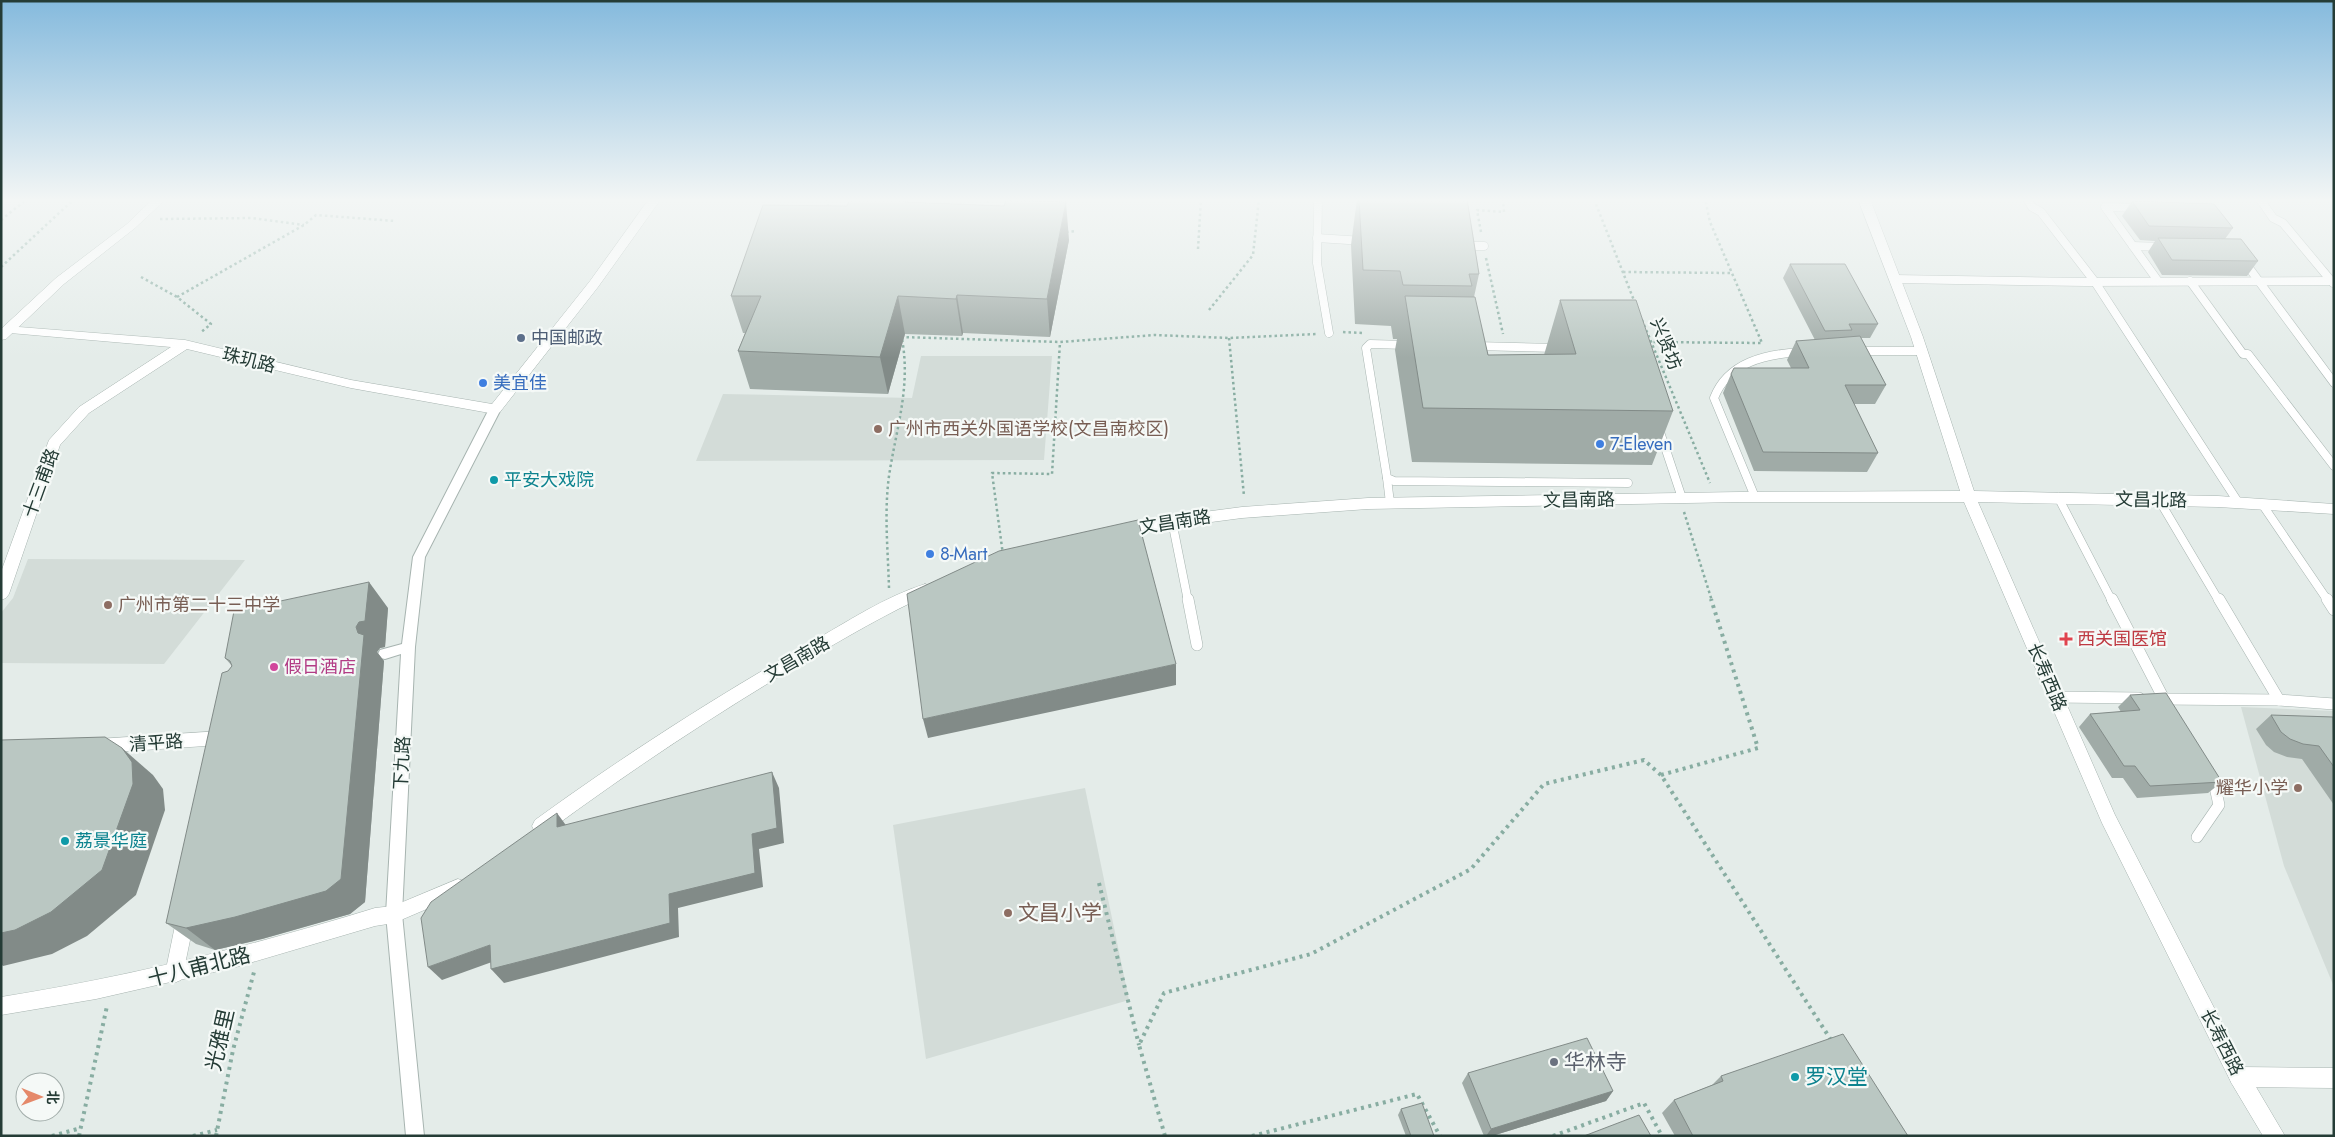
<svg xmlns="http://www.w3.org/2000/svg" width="2335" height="1137" font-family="Jost,'Noto Sans SC',sans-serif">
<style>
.built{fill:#d3dcd8}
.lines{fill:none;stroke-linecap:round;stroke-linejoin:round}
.service-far1-casing{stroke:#a7b4b0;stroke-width:9}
.service-casing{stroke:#a7b4b0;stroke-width:12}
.pedestrian-casing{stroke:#a7b4b0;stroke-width:2}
.minor-casing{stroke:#a7b4b0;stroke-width:1}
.tertiary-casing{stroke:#a7b4b0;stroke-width:1}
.path-far1{stroke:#88ada2;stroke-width:2.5;stroke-dasharray:2.5 3;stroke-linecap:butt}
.path{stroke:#88ada2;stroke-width:4;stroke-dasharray:3 4.5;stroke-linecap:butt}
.service-far1{stroke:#fff;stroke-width:8}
.service{stroke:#fff;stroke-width:11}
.pedestrian{fill:#fff;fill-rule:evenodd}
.minor{fill:#fff;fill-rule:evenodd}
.tertiary{fill:#fff;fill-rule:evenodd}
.wall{fill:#a0aba7}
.shaded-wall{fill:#828b88}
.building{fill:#bac7c2;stroke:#828b88}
.service-dot{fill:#5c6f8a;stroke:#f5f9f7;stroke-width:2}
.shop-dot{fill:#3f7fe0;stroke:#f5f9f7;stroke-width:2}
.education-dot{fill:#8d6e63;stroke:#f5f9f7;stroke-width:2}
.culture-dot{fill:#0f9aa8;stroke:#f5f9f7;stroke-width:2}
.health-dot{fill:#e0444e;stroke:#f5f9f7;stroke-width:2}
.hotel-dot{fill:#d1479c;stroke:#f5f9f7;stroke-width:2}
.worship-dot{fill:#6b7280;stroke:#f5f9f7;stroke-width:2}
.labels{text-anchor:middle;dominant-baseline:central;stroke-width:4.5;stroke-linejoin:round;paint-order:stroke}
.service-label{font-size:18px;fill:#4e5e75;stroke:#f5f9f7;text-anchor:start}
.street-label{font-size:18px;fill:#253c36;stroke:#f5f9f7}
.shop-label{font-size:18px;fill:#366cbe;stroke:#f5f9f7;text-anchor:start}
.education-label{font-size:18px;fill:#785e54;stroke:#f5f9f7;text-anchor:start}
.culture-label{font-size:18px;fill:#0d838f;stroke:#f5f9f7;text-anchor:start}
.health-label{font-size:18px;fill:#be3a42;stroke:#f5f9f7;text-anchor:start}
.hotel-label{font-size:18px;fill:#b23c85;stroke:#f5f9f7;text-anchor:start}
.near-education-label{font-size:21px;fill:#785e54;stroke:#f5f9f7;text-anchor:start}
.near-street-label{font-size:21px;fill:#253c36;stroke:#f5f9f7}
.near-worship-label{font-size:21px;fill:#5b616d;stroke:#f5f9f7;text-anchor:start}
.near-culture-label{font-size:21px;fill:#0d838f;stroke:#f5f9f7;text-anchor:start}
</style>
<rect width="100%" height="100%" fill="#e4ece9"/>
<g class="built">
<path d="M 921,356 L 1052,356 L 1044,460 L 696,461 L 723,394 L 912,398 Z"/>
<path d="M 28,559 L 245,560 L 164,664 L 1,663 L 1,613 L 13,598 Z"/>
<path d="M 2241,707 L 2334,711 L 2334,987 L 2284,866 Z"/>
<path d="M 1085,788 L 1129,1000 L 926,1059 L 893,825 Z"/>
</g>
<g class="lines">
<g class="service-far1-casing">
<g id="service-far1">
<path d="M 1318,199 L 1317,263 L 1329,333"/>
<path d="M 2027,199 L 2032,207 L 2041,212 L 2095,282 L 2238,502"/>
<path d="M 2260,199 L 2273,218 L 2283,223 L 2333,283"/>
<path d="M 2139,208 L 2105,207 L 2158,281"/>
<path d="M 1317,238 L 1364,241"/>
<path d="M 1464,246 L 1484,246"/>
<path d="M 2133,246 L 2162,247"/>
<path d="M 2244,261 L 2334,383"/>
<path d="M 1894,279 L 2086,282 L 2334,281"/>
<path d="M 2190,281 L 2243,354 L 2248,354 L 2334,466"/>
<path d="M 1407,345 L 1370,344 L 1366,348 L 1387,478 L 1394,481 L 1628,483"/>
<path d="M 1475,346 L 1557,348"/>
<path d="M 1856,351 L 1921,351"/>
<path d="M 1659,429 L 1682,498"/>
<path d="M 1387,478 L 1390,503"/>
<path d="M 1755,497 L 1714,398 C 1728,362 1766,354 1801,352"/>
<path d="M 2058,497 L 2112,601"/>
<path d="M 2159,500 L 2219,601"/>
<path d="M 2262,504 L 2328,601"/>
<path d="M 1172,521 L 1188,601"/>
</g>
</g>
<g class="service-casing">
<g id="service">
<path d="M 1188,599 L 1197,645"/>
<path d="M 2112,599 L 2166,703"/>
<path d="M 2219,599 L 2279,700"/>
<path d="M 2327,599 L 2334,610"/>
<path d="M 2055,697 L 2139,698"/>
<path d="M 2159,699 L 2279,700 L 2334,704"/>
<path d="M 2197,837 L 2219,805 L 2215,787 L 2210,779"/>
</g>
</g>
<g class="pedestrian-casing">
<path id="pedestrian" d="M 495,405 L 501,409 L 425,557 L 415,647 L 402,914 L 424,1136 L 406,1136 L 386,914 L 401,654 L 385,659 L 380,658 L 378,654 L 380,650 L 402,644 L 413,557 L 489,409 Z"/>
</g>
<g class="minor-casing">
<g id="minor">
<path d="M 649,199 L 661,199 L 598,287 L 500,412 L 495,414 L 351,388 L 187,349 L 89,413 L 60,445 L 9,594 L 6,598 L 1,600 L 1,572 L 49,440 L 79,407 L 171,347 L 10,333 L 6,332 L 4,329 L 6,326 L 185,340 L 351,380 L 492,404 L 590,281 Z"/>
<path d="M 221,731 L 227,733 L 229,738 L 227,743 L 221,745 L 98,753 L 92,751 L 90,746 L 92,741 L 98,739 Z"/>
<path d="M 186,907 L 192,910 L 195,916 L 183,974 L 181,980 L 174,983 L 167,980 L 165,974 L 177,916 L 180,910 Z"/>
<path d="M 2239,1067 L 2334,1068 L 2334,1088 L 2239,1087 L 2232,1084 L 2229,1077 L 2232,1070 Z"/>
</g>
</g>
<g class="tertiary-casing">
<g id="tertiary">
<path d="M 153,199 L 166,199 L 135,228 L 64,284 L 6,339 L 1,340 L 1,329 L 56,278 L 127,224 Z"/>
<path d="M 1858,199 L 1870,199 L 1923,337 L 1974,491 L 2218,496 L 2334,504 L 2334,514 L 2218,507 L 1978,502 L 2115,815 L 2246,1070 L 2285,1136 L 2263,1136 L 2232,1084 L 2102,823 L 1964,502 L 1740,502 L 1368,509 L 1242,518 L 1181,526 L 1120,537 L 1115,536 L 1113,532 L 1115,528 L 1120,527 L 1181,515 L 1242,507 L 1368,498 L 1740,492 L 1960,491 L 1911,337 Z"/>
<path d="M 925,584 L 930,586 L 933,590 L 930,594 C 887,613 847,637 807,660 C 717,713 631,770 547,832 L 541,834 L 535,832 L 532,826 L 535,820 C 623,756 715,697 810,643 C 847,622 884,597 925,584 Z"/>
<path d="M 458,879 L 464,881 L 467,887 L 464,893 L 394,923 L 375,926 L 236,967 L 96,999 L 1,1015 L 1,997 C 128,977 252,946 375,908 L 393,906 Z"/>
</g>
</g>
<g class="path-far1">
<path d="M 826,199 L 829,208"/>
<path d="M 1594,199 L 1635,303"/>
<path d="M 986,208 L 989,199"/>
<path d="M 160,219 L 252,218 L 304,225"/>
<path d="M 1,220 L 27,199"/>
<path d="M 1066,232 L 1076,231"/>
<path d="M 1481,232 L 1477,210 L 1504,212 L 1503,199"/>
<path d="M 1198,249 L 1201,199"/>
<path d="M 1486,258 L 1503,334"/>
<path d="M 1,267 L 74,199"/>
<path d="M 1623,272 L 1732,273"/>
<path d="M 141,277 L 177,297 L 211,324 L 200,333"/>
<path d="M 177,297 L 304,225 L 316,215 L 395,221"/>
<path d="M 1209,310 L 1253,255 L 1259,199"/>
<path d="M 1642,320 L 1710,483"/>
<path d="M 1343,332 L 1362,333"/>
<path d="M 901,337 L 1060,342 L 1155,335 L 1229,338 L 1317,334"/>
<path d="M 1229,338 L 1244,496"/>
<path d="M 1648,342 L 1762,343 L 1710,222 L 1705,199"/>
<path d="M 1684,512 L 1712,601"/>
<path d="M 1003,555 L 992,473 L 1052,474 L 1060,342"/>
<path d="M 889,588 C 888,551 884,513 889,476 C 896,429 911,387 902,339"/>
</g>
<g class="path">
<path d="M 1661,775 L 1758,748 L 1711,599"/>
<path d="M 1099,883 L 1139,1045"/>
<path d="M 52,1136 L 81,1128"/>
<path d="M 79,1136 L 107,1006"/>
<path d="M 193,1136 L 217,1130"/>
<path d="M 216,1136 L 233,1050 L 254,972"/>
<path d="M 1165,1136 L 1139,1045 L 1164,993 L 1311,954 L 1471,869 L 1544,784 L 1644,760 L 1661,775 L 1831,1040"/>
<path d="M 1252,1136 L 1417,1094 L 1440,1136"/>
<path d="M 1553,1136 L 1644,1103 L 1662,1136"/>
</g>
<use href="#service-far1" class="service-far1"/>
<use href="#service" class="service"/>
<use href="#pedestrian" class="pedestrian"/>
<use href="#minor" class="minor"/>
<use href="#tertiary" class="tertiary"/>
</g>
<g class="wall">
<path d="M 905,199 L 906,202 L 1069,240 L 1050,337 L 963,333 L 962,336 L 905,334 L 888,394 L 750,389 L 738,351 L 745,333 L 743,333 L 731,296 L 847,206 Z"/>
<path d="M 1357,199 L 1467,199 L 1479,274 L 1474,297 L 1488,355 L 1544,355 L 1560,300 L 1673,411 L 1652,465 L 1412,462 L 1395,350 L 1397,339 L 1393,339 L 1391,326 L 1355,324 L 1351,245 Z"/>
<path d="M 2132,201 L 2233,228 L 2225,239 L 2258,261 L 2247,276 L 2162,275 L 2148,252 L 2155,241 L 2140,240 L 2122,216 Z"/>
<path d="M 1790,264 L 1878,324 L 1870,338 L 1861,338 L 1886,385 L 1875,404 L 1854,404 L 1878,453 L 1867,472 L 1754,471 L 1723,393 L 1731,374 L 1791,368 L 1787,360 L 1796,341 L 1815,340 L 1783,278 Z"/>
<path d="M 388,608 L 385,647 L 380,648 L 377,652 L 384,661 L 365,902 L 350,914 L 262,939 L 215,950 L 196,944 L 166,923 L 228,671 L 232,666 L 225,658 Z"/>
<path d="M 2130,695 L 2222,782 L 2208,793 L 2137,798 L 2123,778 L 2112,778 L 2079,727 L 2090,714 L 2121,712 L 2118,707 Z"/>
<path d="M 2271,715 L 2334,717 L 2334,805 L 2302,759 L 2287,757 L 2274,752 L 2266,745 L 2256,729 Z"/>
<path d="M 1468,1073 L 1613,1091 L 1606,1101 L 1492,1136 L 1484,1136 L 1462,1083 Z"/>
<path d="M 1721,1076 L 1908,1136 L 1675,1136 L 1662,1113 L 1674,1100 L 1712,1085 Z"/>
<path d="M 1401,1109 L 1434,1136 L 1406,1136 L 1398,1115 Z"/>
</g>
<g class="shaded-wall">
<path d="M 1066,202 L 1069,240 L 1050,337 L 1047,299 Z"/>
<path d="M 957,295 L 963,333 L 962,336 L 956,299 Z"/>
<path d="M 898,296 L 905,334 L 888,394 L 880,357 Z"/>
<path d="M 369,582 L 388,608 L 385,647 L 380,648 L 377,652 L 384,661 L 365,902 L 350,914 L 262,939 L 215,950 L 186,928 L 358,633 L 356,627 Z"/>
<path d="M 1176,664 L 1176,685 L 928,738 L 923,719 Z"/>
<path d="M 122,748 L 153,775 L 163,789 L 165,810 L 136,895 L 87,936 L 52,954 L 3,966 L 1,964 L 1,933 Z"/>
<path d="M 772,772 L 779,788 L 784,843 L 759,849 L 763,887 L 678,908 L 679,937 L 504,983 L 491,969 L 669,894 Z"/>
<path d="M 557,813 L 568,828 L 557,827 Z"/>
<path d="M 490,945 L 503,958 L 442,980 L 428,967 Z"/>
<path d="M 1613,1091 L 1606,1101 L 1492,1136 L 1486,1136 L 1491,1129 Z"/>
</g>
<g class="building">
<path d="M 850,199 L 905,199 L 904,202 L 1004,206 L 1006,200 L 1066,202 L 1047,299 L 957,295 L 956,299 L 898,296 L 880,357 L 738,351 L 761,296 L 731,296 L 763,205 L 847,206 Z"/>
<path d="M 1359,199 L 1467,199 L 1479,274 L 1469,274 L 1472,286 L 1403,285 L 1400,271 L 1363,270 Z"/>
<path d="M 2132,201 L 2214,204 L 2233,228 L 2149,226 Z"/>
<path d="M 2158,238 L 2241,239 L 2258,261 L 2172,260 Z"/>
<path d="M 1790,264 L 1845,264 L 1878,324 L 1849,324 L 1852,330 L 1825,331 Z"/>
<path d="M 1405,296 L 1475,297 L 1488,355 L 1576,354 L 1560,300 L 1636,300 L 1673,411 L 1423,408 Z"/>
<path d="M 1860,336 L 1886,385 L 1845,385 L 1878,453 L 1763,452 L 1731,374 L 1734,368 L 1809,368 L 1796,341 Z"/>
<path d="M 1138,520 L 1176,664 L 923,719 L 907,594 L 999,551 Z"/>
<path d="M 369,582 L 365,621 L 359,622 L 356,627 L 358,633 L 364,635 L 341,879 L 326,891 L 235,917 L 186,928 L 166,923 L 222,673 L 228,671 L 232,666 L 230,661 L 225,658 L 234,611 Z"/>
<path d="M 2166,693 L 2222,782 L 2150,786 L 2135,766 L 2124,766 L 2090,714 L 2140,710 L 2130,695 Z"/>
<path d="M 2271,715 L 2333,717 L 2334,767 L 2319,746 L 2303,744 L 2290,739 L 2281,732 Z"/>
<path d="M 105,737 L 122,748 L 132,762 L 133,784 L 102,870 L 51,912 L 15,930 L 1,933 L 1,740 Z"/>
<path d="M 772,772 L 777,828 L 752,834 L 755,873 L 669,894 L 670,923 L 491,969 L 490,945 L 428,967 L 421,918 L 431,902 L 557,813 L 557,827 Z"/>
<path d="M 1843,1034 L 1908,1136 L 1693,1136 L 1674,1100 L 1723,1081 L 1721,1076 Z"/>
<path d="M 1587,1038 L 1613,1091 L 1491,1129 L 1468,1073 Z"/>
<path d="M 1422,1103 L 1434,1136 L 1411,1136 L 1401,1109 Z"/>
<path d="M 1639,1115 L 1651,1136 L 1584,1136 Z"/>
</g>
<linearGradient id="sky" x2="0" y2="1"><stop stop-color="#85badd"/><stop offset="0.56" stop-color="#f3f6f5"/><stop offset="1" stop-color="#f3f6f5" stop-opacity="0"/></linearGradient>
<rect width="2335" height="358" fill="url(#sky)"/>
<circle class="service-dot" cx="521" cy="338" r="5"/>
<g class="shop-dot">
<circle cx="483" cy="383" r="5"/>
<circle cx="1600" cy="444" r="5"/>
<circle cx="930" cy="554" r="5"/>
</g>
<g class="education-dot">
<circle cx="878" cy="429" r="5"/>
<circle cx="108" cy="605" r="5"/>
<circle cx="2298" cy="788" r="5"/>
<circle cx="1008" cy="913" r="5"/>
</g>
<g class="culture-dot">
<circle cx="494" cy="480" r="5"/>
<circle cx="65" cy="841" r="5"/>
<circle cx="1795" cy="1077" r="5"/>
</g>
<path class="health-dot" d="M2063.5 631.5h5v5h5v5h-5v5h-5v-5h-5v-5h5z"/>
<circle class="hotel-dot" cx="274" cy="667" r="5"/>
<circle class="worship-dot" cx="1554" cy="1062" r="5"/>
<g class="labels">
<g class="service-label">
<text x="531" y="338">中国邮政</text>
</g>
<g class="street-label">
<text transform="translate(1666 344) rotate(68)">兴贤坊</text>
<text transform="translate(249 360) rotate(14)">珠玑路</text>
<text transform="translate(41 483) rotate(-70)">十三甫路</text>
<text transform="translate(1579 500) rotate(-1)">文昌南路</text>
<text transform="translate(2151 500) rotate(1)">文昌北路</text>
<text transform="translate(1175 522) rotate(-9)">文昌南路</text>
<text transform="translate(797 659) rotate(-30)">文昌南路</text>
<text transform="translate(2047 677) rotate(67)">长寿西路</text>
<text transform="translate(156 743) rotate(-4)">清平路</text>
<text transform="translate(402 763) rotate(-87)">下九路</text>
<text transform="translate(2222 1042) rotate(63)">长寿西路</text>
</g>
<g class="shop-label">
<text x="493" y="383">美宜佳</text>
<text x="1610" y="444">7-Eleven</text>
<text x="940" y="554">8-Mart</text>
</g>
<g class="education-label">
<text x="888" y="429">广州市西关外国语学校(文昌南校区)</text>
<text x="118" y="605">广州市第二十三中学</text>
<text x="2288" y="788" text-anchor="end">耀华小学</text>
</g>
<g class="culture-label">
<text x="504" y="480">平安大戏院</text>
<text x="75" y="841">荔景华庭</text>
</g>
<g class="health-label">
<text x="2077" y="639">西关国医馆</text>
</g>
<g class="hotel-label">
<text x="284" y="667">假日酒店</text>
</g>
<g class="near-education-label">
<text x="1018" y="913">文昌小学</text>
</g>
<g class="near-street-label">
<text transform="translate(199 967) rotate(-14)">十八甫北路</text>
<text transform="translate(220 1040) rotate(-77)">光雅里</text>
</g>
<g class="near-worship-label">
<text x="1564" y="1062">华林寺</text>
</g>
<g class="near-culture-label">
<text x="1805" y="1077">罗汉堂</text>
</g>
</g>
<rect width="2335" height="1137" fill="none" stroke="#253c36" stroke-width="5"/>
<g transform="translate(40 1097) rotate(91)"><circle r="24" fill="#f5f9f7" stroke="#a2adaa"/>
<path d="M0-4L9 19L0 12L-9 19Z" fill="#e5896a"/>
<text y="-8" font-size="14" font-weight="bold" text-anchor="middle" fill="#253c36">北</text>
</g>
</svg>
